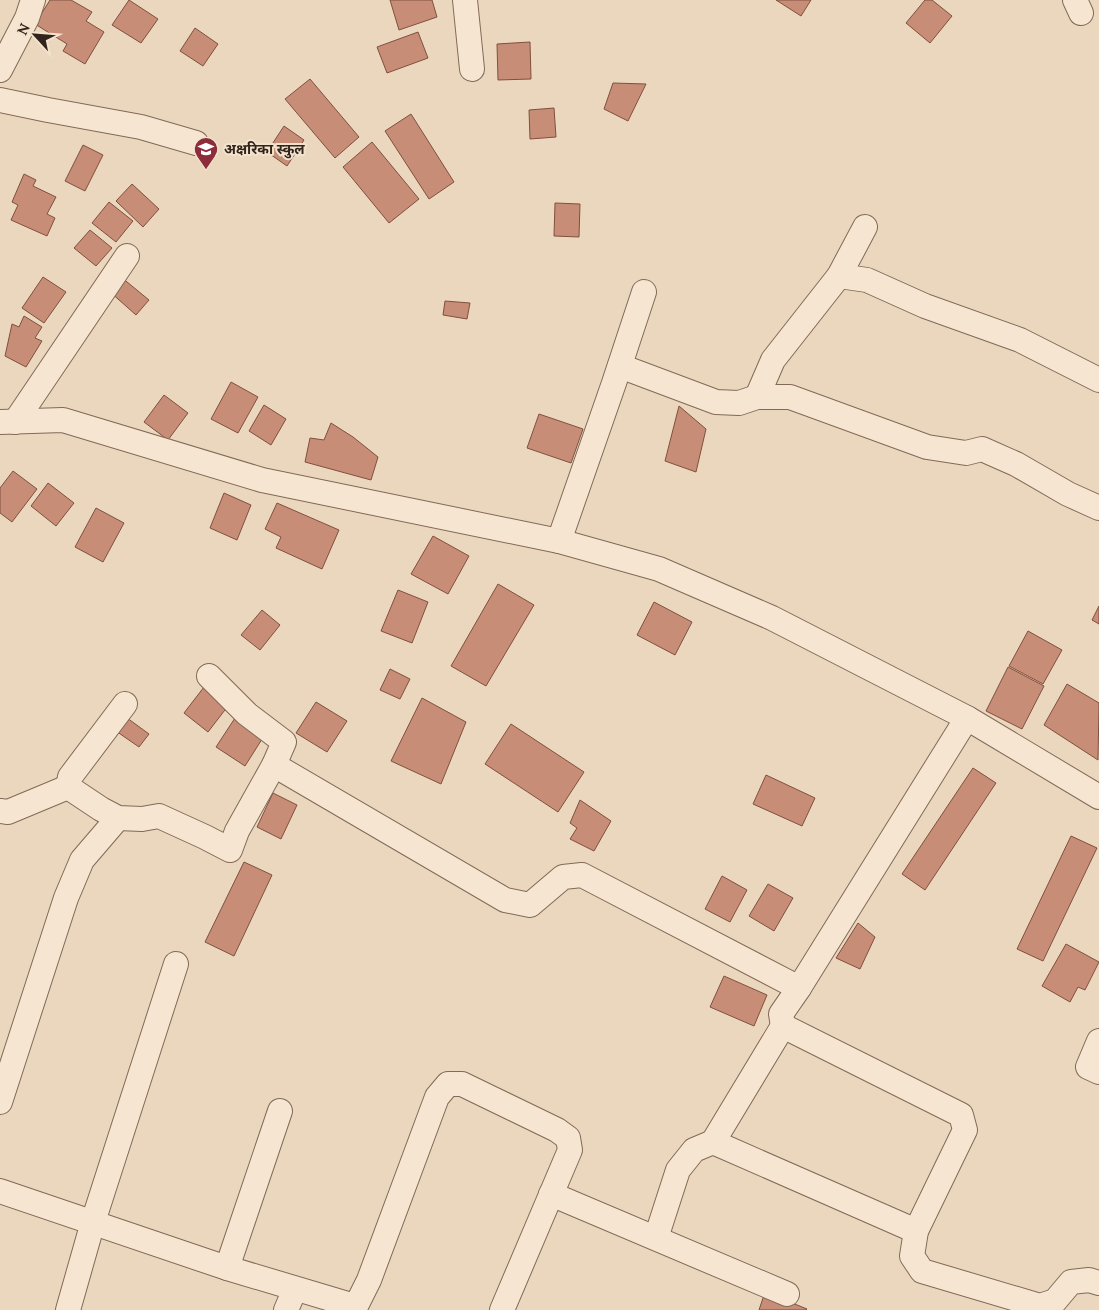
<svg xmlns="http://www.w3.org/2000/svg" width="1099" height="1310" font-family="Lora,'Noto Sans Devanagari',serif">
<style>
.building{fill:#c78d76;stroke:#80503f}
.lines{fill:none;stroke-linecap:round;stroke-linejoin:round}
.minor-casing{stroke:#826958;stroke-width:26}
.minor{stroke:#f6e6d1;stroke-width:24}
.labels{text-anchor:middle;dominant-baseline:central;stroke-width:4;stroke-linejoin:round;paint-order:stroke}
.poi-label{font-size:14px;font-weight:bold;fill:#32241c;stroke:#f3e3cd;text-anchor:start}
</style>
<rect width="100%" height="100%" fill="#ebd7be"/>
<g class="building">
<path d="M 50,0 L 71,0 L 92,12 L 86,21 L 104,32 L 85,64 L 63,51 L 67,44 L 35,24 Z"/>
<path d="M 129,0 L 158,19 L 141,43 L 112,25 Z"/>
<path d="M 390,0 L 432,0 L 437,17 L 399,30 Z"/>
<path d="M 776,0 L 811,0 L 801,16 Z"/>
<path d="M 925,0 L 932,0 L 952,16 L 930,43 L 906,23 Z"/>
<path d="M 195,28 L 218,44 L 203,66 L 180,51 Z"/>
<path d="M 418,32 L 428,58 L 387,73 L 377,47 Z"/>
<path d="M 530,42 L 531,79 L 498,80 L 497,44 Z"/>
<path d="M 310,79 L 359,137 L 335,158 L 285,99 Z"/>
<path d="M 613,83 L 646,84 L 628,121 L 604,109 Z"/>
<path d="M 554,108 L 556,137 L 530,139 L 529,110 Z"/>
<path d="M 411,114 L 454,182 L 429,199 L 385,131 Z"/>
<path d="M 284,126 L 304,140 L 287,166 L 267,152 Z"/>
<path d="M 372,142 L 419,199 L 389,223 L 343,167 Z"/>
<path d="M 83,145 L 103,155 L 85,191 L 65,181 Z"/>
<path d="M 24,174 L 36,180 L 33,186 L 56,197 L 47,214 L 55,218 L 47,236 L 11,220 L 18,205 L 12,202 Z"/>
<path d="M 132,184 L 159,209 L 143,227 L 116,201 Z"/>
<path d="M 109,202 L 133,221 L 116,242 L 92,223 Z"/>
<path d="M 555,203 L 580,204 L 579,237 L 554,236 Z"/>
<path d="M 90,230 L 112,248 L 96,266 L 74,248 Z"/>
<path d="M 43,277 L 66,292 L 44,323 L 22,308 Z"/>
<path d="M 121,277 L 149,300 L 136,315 L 109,291 Z"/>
<path d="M 445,301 L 470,303 L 467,319 L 443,315 Z"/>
<path d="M 24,316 L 42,327 L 35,338 L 42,341 L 26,367 L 5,356 L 12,324 L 19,327 Z"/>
<path d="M 231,382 L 258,397 L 238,433 L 211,419 Z"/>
<path d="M 164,395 L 188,413 L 168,440 L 144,422 Z"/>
<path d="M 264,405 L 286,419 L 271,445 L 249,431 Z"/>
<path d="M 679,406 L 706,429 L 696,472 L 665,461 Z"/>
<path d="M 539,414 L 583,429 L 571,463 L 527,448 Z"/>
<path d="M 331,423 L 353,437 L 378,457 L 371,480 L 305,462 L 310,438 L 324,440 Z"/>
<path d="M 13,471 L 37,489 L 12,522 L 0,513 L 0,488 Z"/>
<path d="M 48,483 L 74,503 L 56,526 L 31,506 Z"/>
<path d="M 224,493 L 251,505 L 237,540 L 210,528 Z"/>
<path d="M 277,503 L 339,530 L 322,569 L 276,548 L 281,537 L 265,529 Z"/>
<path d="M 96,508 L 124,523 L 103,562 L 75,547 Z"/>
<path d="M 433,536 L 469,556 L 448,594 L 411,574 Z"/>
<path d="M 498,584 L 534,605 L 486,686 L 451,666 Z"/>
<path d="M 398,590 L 428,602 L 412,643 L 381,631 Z"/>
<path d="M 654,602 L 692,622 L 675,655 L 637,635 Z"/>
<path d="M 1099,606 L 1099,624 L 1092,620 Z"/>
<path d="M 262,610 L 280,625 L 260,650 L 241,635 Z"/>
<path d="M 1028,631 L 1062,650 L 1043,684 L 1009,666 Z"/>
<path d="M 1008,667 L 1044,686 L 1022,729 L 986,711 Z"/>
<path d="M 390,669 L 410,679 L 400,699 L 380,690 Z"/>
<path d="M 1067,684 L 1099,703 L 1098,760 L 1044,725 Z"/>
<path d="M 204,687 L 228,706 L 208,732 L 184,713 Z"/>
<path d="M 422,698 L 466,722 L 441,784 L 391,761 Z"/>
<path d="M 316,702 L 347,721 L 327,752 L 296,733 Z"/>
<path d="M 123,715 L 149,734 L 139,747 L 113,729 Z"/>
<path d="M 235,718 L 264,736 L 245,766 L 216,747 Z"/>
<path d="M 511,724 L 584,772 L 558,812 L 485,764 Z"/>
<path d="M 973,768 L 996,783 L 925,890 L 902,874 Z"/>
<path d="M 766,775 L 815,798 L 802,826 L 753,804 Z"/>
<path d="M 273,793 L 297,805 L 281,839 L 257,827 Z"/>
<path d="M 580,800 L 611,821 L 594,851 L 570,839 L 577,828 L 570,823 Z"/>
<path d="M 1071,836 L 1097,848 L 1043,961 L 1017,949 Z"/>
<path d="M 244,862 L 272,875 L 234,956 L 205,942 Z"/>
<path d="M 722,876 L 747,890 L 730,922 L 705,909 Z"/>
<path d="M 768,884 L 793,898 L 774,931 L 749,916 Z"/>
<path d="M 858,923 L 875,937 L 860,969 L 836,958 Z"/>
<path d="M 1066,944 L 1099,962 L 1085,990 L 1078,987 L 1070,1002 L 1042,986 Z"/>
<path d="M 724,976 L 767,995 L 754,1026 L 710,1007 Z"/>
<path d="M 765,1292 L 807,1309 L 806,1310 L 759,1310 Z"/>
</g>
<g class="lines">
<g class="minor-casing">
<g id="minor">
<path d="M 465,0 L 472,69"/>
<path d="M 1075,0 L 1081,13"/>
<path d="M 0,70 L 27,18 L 33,0"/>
<path d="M 0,100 L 48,110 L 141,127 L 196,143"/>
<path d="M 839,276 L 865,227"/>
<path d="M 620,366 L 716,402 L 739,403 L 757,397 L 790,397 L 927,447 L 966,453 L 982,449 L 1016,464 L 1068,494 L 1099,508"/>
<path d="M 757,397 L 773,360 L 839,276 L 867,280 L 925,306 L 1020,340 L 1099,380"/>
<path d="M 0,422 L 63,420 L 262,480 L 559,541 L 659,569 L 772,618 L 967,718 L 1099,797"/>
<path d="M 15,422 L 127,256"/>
<path d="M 559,541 L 614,383 L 644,292"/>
<path d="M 209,676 L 247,714 L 284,742 L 274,765"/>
<path d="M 125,704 L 70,777 L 68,787 L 101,809 L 118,818 L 142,819 L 159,816 L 205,837 L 230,850 L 237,831 L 274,765 L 505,900 L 530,905 L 563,877 L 582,875 L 799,988 L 967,718"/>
<path d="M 0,811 L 8,812 L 68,787"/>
<path d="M 799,988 L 781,1014 L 783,1026 L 961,1115 L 965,1130 L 916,1231 L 912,1256 L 922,1271 L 1040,1306 L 1055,1301 L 1071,1282 L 1089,1280 L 1099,1283"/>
<path d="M 1099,1041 L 1088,1067 L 1099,1072"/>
<path d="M 0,1102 L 66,898 L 82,860 L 118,818"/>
<path d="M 713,1142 L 783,1026"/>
<path d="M 0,1191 L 227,1268 L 351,1305 L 357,1304 L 369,1280 L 437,1097 L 448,1084 L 462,1084 L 557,1130 L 568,1138 L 570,1150 L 502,1310"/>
<path d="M 551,1194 L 787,1294"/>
<path d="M 656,1238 L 678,1170 L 694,1150 L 713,1142 L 916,1231"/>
<path d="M 227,1268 L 280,1111"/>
<path d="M 68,1310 L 93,1222 L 176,964"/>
<path d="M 286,1310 L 295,1289"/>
</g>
</g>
<use href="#minor" class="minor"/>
</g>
<defs>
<g id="school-pin" transform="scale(1.25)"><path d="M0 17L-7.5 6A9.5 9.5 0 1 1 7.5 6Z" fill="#8d2c3a" stroke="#f3e3cd"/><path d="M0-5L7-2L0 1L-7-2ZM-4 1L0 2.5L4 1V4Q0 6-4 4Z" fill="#fff"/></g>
</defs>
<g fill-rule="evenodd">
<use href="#school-pin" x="206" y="149"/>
</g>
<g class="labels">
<g class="poi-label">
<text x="224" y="149">अक्षरिका स्कुल</text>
</g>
</g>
<g transform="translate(35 35) rotate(296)" stroke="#f3e3cd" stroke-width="4" paint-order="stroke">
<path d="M0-4L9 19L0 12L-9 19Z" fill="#32241c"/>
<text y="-8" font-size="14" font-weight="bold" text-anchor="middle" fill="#32241c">N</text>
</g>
</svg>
